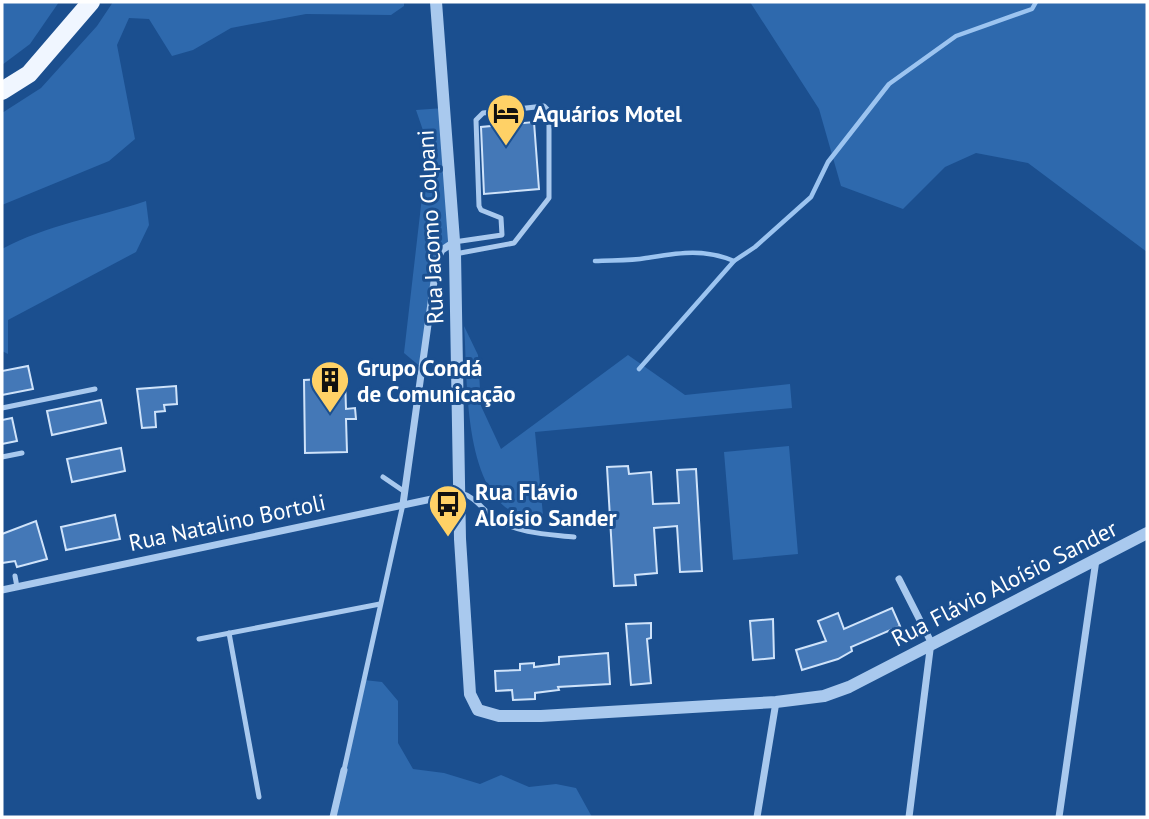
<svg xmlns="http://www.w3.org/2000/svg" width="1149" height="819" font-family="'PT Sans',sans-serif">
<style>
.green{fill:#2e69ad}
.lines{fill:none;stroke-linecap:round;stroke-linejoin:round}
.stream{stroke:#9cc4f0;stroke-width:4.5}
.building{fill:#4478b7;stroke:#cfe3fa;stroke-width:2}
.service{stroke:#a9c9ee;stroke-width:5}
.minor{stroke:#a9c9ee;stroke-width:7}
.tertiary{stroke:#a9c9ee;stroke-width:12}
.primary{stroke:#f0f6ff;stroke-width:18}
.labels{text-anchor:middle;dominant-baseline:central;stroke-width:6;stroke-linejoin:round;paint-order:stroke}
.poi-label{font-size:23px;font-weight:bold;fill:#fff;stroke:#1b4f8f;text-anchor:start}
.street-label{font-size:23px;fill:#fff;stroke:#1b4f8f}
</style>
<rect width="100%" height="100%" fill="#1b4f8f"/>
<g class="green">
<path d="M 2,2 L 59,2 L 30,44 L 2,65 Z"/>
<path d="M 113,2 L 404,2 L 404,6 L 391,15 L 306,14 L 231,28 L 193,50 L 172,56 L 149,19 L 129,18 L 117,45 L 135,139 L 109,161 L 2,205 L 2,113 L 41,88 L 97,26 Z"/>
<path d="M 750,2 L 1147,2 L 1147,252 L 1028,163 L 976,153 L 945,167 L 903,209 L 841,186 L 819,109 Z"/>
<path d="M 444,108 L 454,242 L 437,260 L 423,369 L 404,353 L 428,145 L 416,110 Z"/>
<path d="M 146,201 L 149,225 L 136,252 L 8,320 L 8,354 L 2,351 L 2,249 C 46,225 98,217 146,201 Z"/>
<path d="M 464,326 L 478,355 L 481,406 L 501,449 L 628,355 L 685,395 L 790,384 L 792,408 L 535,432 L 543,515 C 536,515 523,517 517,514 C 462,490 468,377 464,326 Z"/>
<path d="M 789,446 L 798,554 L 733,560 L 724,452 Z"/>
<path d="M 364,680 L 382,682 L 398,701 L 398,743 L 413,769 L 444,773 L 480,784 L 501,775 L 529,787 L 556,784 L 576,788 L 592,817 L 333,817 Z"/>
</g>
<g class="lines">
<g class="stream">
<path d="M 595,261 C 612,260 630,261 646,258 C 678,253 703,248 734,261"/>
<path d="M 639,369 L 734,261 L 755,247 L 811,197 L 828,162 L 889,84 L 956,36 L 1032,9 L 1036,2"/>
</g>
</g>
<g class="building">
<path d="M 534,122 L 539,189 L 484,194 L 481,127 Z"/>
<path d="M 28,366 L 33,389 L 2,395 L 2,371 Z"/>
<path d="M 345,378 L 346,409 L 355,408 L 356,419 L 346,419 L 347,452 L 305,453 L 304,380 Z"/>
<path d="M 176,386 L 177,404 L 164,405 L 165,411 L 155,412 L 156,427 L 142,428 L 137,389 Z"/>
<path d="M 101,400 L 106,423 L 52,435 L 47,411 Z"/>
<path d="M 12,418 L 17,441 L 2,444 L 2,420 Z"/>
<path d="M 121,448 L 125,471 L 72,482 L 67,459 Z"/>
<path d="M 628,466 L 629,474 L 651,472 L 653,504 L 679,503 L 677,470 L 696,469 L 702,571 L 680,572 L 677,526 L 654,528 L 657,573 L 635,575 L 636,585 L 614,586 L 607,467 Z"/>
<path d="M 115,515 L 120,539 L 66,550 L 61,527 Z"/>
<path d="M 36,521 L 47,559 L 17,567 L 15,561 L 2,563 L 2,534 Z"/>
<path d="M 892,608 L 900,626 L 851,647 L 852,651 L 838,659 L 802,670 L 796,650 L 826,641 L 818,621 L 838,613 L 844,629 Z"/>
<path d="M 773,619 L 774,658 L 753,660 L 750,621 Z"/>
<path d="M 651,623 L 651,638 L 647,639 L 651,683 L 631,685 L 626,624 Z"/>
<path d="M 608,653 L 610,684 L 558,687 L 559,690 L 535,693 L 535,699 L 513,700 L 512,690 L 496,691 L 495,671 L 520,670 L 520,664 L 534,663 L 534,667 L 559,664 L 559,657 Z"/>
</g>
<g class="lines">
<g class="service">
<path d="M 454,242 L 502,235 L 501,218 L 481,210 L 479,206 L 476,120 L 483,113 L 544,106 L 549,111 L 549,198 L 514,243 L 455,254"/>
<path d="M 2,408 L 95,389"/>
<path d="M 2,457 L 22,453"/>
<path d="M 383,477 L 405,492"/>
<path d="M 461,493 C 476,497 484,512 497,520 C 521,534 547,534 574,537"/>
<path d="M 15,576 L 17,587"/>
<path d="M 229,633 L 259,797"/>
<path d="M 199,639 L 380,604"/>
<path d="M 344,770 L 403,504"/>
</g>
<g class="minor">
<path d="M 403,504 L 437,260 L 442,250 L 454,242"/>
<path d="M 899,579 L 931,642 L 909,817"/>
<path d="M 2,590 L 460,493"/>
<path d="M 333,817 L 344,770"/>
<path d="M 757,817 L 776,702"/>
<path d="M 1059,817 L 1096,560"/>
</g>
<path class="tertiary" d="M 436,2 L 455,254 L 460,539 L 470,694 L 478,710 L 499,716 L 541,716 L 776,702 L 824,696 L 849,687 L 1147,533"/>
<path class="primary" d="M 2,91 L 29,74 L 91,2"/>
</g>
<defs>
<g id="hotel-pin" transform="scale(2.0125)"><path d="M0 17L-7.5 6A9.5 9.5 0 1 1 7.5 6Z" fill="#ffd166" stroke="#1b4f8f"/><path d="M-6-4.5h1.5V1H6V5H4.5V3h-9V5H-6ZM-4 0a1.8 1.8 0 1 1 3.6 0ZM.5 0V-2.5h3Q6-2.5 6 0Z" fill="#111"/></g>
<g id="building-pin" transform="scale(2.0125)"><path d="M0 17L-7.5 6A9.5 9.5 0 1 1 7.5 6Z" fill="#ffd166" stroke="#1b4f8f"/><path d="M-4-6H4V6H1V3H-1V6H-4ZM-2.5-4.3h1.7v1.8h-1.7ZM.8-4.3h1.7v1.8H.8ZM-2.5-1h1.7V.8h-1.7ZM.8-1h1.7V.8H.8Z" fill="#111"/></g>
<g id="bus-pin" transform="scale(2.0125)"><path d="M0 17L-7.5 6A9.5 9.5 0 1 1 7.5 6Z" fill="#ffd166" stroke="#1b4f8f"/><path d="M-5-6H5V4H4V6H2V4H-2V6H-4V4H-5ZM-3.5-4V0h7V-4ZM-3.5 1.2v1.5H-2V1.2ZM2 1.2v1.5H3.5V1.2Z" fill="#111"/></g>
</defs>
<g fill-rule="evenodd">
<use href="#hotel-pin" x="506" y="113"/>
<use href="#building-pin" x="330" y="380"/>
<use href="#bus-pin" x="448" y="504"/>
</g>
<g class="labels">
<g class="poi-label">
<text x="533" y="113">Aquários Motel</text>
<text x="357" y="367">Grupo Condá<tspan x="357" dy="26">de Comunicação</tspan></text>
<text x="475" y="491">Rua Flávio<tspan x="475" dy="26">Aloísio Sander</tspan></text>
</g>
<g class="street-label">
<text transform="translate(430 227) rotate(-93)">Rua Jacomo Colpani</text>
<text transform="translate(227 522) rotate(-12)">Rua Natalino Bortoli</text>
<text transform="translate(1004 583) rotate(-27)">Rua Flávio Aloísio Sander</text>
</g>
</g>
<rect width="1149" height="819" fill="none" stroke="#ffffff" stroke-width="7"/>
</svg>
